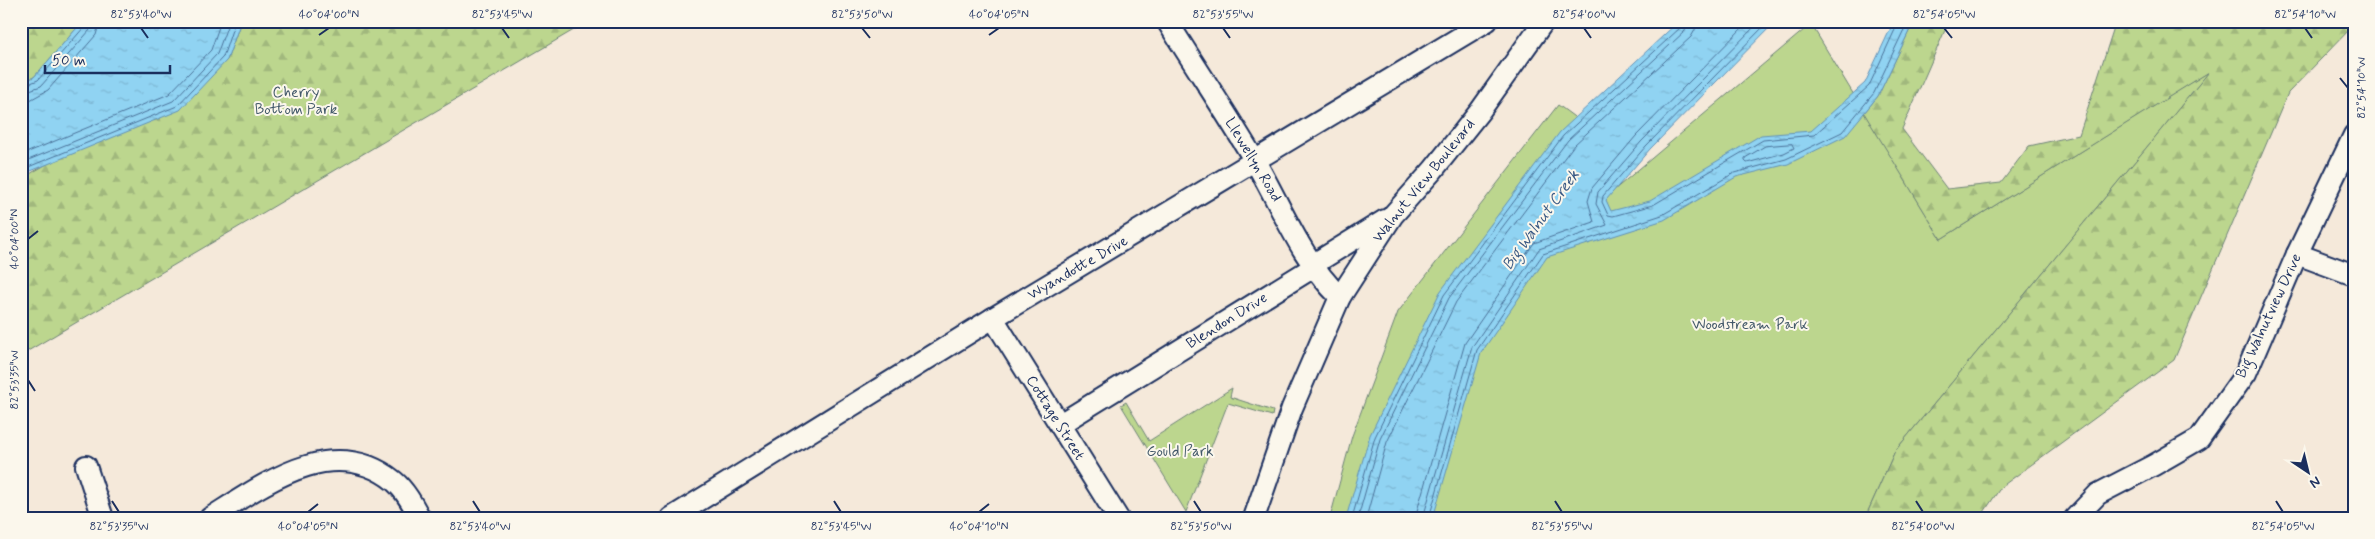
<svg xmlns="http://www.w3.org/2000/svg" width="2375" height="539" font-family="Mynerve,sans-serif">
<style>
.green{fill:#bcd68e;stroke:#6c8276}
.forest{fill:url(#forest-firs);stroke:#6c8276}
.water{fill:url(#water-ripples);stroke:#6191b7}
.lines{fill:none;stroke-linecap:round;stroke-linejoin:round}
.shore{stroke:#4a7199;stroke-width:1}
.street-casing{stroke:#1b2f5e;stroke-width:24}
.street{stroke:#fbf7ec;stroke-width:20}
.ticks{fill:none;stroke:#1b2f5e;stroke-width:2}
.labels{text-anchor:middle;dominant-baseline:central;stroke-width:4;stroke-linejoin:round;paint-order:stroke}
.park-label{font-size:15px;fill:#43596a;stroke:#fbf7ec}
.street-label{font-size:15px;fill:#1b2f5e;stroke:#fbf7ec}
.water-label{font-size:16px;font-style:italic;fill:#385883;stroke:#fbf7ec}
.neatline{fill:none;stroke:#1b2f5e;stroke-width:2}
.ticks-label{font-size:12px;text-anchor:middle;fill:#1b2f5e}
</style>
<defs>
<pattern id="forest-firs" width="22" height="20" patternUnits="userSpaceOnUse" patternTransform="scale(1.25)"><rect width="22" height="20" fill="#bcd68e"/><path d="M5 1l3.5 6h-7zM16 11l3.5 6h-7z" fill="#a1b87d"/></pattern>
<pattern id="water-ripples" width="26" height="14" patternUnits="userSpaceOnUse" patternTransform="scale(1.25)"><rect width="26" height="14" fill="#90d3f2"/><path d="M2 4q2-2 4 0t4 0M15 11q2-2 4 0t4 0" fill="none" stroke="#7cb5d2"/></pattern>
</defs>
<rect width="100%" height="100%" fill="#f5e9da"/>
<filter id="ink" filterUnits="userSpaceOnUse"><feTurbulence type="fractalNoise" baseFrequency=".02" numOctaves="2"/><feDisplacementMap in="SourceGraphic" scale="10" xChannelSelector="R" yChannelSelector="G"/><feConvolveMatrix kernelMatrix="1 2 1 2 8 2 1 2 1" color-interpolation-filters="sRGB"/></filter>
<g filter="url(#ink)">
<g class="green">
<path d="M 1811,24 L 1941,239 L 2210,71 L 1895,451 L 1865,518 L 1330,518 L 1352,436 L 1398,312 L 1558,105 L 1623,153 L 1607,196 Z"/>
<path d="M 1232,388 L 1230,397 L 1273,411 L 1272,416 L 1228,403 L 1186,512 L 1121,405 L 1126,402 L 1149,441 Z"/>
</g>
<g class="forest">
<path d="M 21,21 L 83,21 L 34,77 L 21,83 Z"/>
<path d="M 241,21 L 589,21 L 21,355 L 21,179 L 227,60 Z"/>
<path d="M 1914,21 L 1949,21 L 1902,129 L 1947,189 L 2001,183 L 2029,146 L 2079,135 L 2116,21 L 2354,21 L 2354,25 L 2288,93 L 2174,360 L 2001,487 L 1980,518 L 1865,518 L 1895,451 L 2209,72 L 1941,239 L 1864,113 L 1878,96 Z"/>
</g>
<g class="water">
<path d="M 83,21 L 241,21 L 227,60 L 180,110 L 21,175 L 21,83 L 34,77 Z"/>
<path d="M 1679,21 L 1776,21 L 1650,149 L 1606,200 L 1611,211 L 1650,201 L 1761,135 L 1811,131 L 1865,83 L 1894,21 L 1914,21 L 1878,96 L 1845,136 L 1788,164 L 1736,177 L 1664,220 L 1547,257 L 1481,353 L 1433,518 L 1346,518 L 1370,435 L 1440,292 L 1560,132 Z"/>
</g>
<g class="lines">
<g class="shore">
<path d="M 1769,21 L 1646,146 L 1603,196 L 1602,202 L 1608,215 L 1613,216 L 1653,205 L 1763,140 L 1814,135 L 1869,86 L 1899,21"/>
<path d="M 21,87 L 38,80 L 85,26 L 86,21"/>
<path d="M 21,93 L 41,86 L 90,30 L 93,21"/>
<path d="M 21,101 L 30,100 L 48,90 L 96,35 L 100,21"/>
<path d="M 1792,144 L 1794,148 L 1784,153 L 1747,163 L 1745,161 L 1745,158 L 1765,146 Z"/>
<path d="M 21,155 L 169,94 L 211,50 L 221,21"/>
<path d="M 21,163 L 173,101 L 217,54 L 229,21"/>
<path d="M 21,170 L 177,106 L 223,57 L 235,21"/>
<path d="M 1352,518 L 1375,437 L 1444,295 L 1563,136 L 1681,27 L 1682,21"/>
<path d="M 1358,518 L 1380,439 L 1449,298 L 1568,140 L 1685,31 L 1689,21"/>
<path d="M 1366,518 L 1387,442 L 1456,302 L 1574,145 L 1691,37 L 1695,30 L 1696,21"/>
<path d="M 1415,518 L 1465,343 L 1534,243 L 1594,222 L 1588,201 L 1592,188 L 1636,136 L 1749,21"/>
<path d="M 1423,518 L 1472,347 L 1539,249 L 1607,225 L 1596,204 L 1598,192 L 1641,142 L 1760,21"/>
<path d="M 1429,518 L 1477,350 L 1543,254 L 1662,215 L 1734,173 L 1786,159 L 1842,132 L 1874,93 L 1908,21"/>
</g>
<g class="street-casing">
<g id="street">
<path d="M 1167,21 C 1196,68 1228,115 1256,163 C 1282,208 1302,261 1340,297"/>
<path d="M 2297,254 L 2354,275"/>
<path d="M 993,318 L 1118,518"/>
<path d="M 1060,424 L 1309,270 L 1317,262 L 1385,220"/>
<path d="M 86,466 L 103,518"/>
<path d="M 210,518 C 264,484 333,432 394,481 C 405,490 413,505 420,518"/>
<path d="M 671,518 L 993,318 L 1487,21"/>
<path d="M 1254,518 L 1292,408 L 1340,297 L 1393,215 L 1433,170 L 1480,111 L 1544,21"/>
<path d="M 2075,518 L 2098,494 L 2154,465 L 2199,439 L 2246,373 L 2297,254 L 2354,135"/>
</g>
</g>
<use href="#street" class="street"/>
</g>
</g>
<path class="ticks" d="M 141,28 L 148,38M 502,28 L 509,38M 862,28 L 870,38M 1223,28 L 1230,38M 1584,28 L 1591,38M 1944,28 L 1952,38M 2305,28 L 2312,38M 319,35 L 329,28M 989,35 L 999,28M 2340,78 L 2348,88M 28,239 L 38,231M 28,380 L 35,391M 112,501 L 119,512M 473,501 L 480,512M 834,501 L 841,512M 1194,501 L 1201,512M 1555,501 L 1562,512M 1916,501 L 1923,512M 2276,501 L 2283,512M 308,512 L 318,504M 979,512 L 989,504"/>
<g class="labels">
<g class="park-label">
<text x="296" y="93">Cherry<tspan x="296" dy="17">Bottom Park</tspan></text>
<text x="1750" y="325">Woodstream Park</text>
<text x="1180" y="452">Gould Park</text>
</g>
<g class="street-label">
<text transform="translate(1253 160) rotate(59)">Llewellyn Road</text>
<text transform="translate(1424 181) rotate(-51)">Walnut View Boulevard</text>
<text transform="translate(1078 268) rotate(-30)">Wyandotte Drive</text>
<text transform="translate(2269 316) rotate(-65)">Big Walnutview Drive</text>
<text transform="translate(1227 321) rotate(-32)">Blendon Drive</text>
<text transform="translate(1055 418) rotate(58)">Cottage Street</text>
</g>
<g class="water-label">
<text transform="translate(1541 220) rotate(-54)">Big Walnut Creek</text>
</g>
</g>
<rect width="2375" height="539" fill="none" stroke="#fbf7ec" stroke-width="55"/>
<g transform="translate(2308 472) rotate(145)" stroke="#fbf7ec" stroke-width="4" paint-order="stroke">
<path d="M0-4L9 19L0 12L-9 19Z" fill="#1b2f5e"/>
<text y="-8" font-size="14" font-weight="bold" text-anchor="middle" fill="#1b2f5e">N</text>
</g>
<path d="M45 65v8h125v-8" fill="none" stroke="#1b2f5e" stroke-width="2.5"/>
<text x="52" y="65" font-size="15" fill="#1b2f5e" stroke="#fbf7ec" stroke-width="4" paint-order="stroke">50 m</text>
<rect x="28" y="28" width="2320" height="484" class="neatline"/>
<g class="ticks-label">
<text x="141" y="18">82°53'40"W</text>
<text x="329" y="18">40°04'00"N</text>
<text x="502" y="18">82°53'45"W</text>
<text x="862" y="18">82°53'50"W</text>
<text x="999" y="18">40°04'05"N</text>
<text x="1223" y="18">82°53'55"W</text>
<text x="1584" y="18">82°54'00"W</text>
<text x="1944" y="18">82°54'05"W</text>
<text x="2305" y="18">82°54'10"W</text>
<text transform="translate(2361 88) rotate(-90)" y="4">82°54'10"W</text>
<text transform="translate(14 239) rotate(-90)" y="4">40°04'00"N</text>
<text transform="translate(14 380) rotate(-90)" y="4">82°53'35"W</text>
<text x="119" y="530">82°53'35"W</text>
<text x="308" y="530">40°04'05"N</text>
<text x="480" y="530">82°53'40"W</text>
<text x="841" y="530">82°53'45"W</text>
<text x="979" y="530">40°04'10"N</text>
<text x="1201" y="530">82°53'50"W</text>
<text x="1562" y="530">82°53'55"W</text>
<text x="1923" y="530">82°54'00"W</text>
<text x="2283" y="530">82°54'05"W</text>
</g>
</svg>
